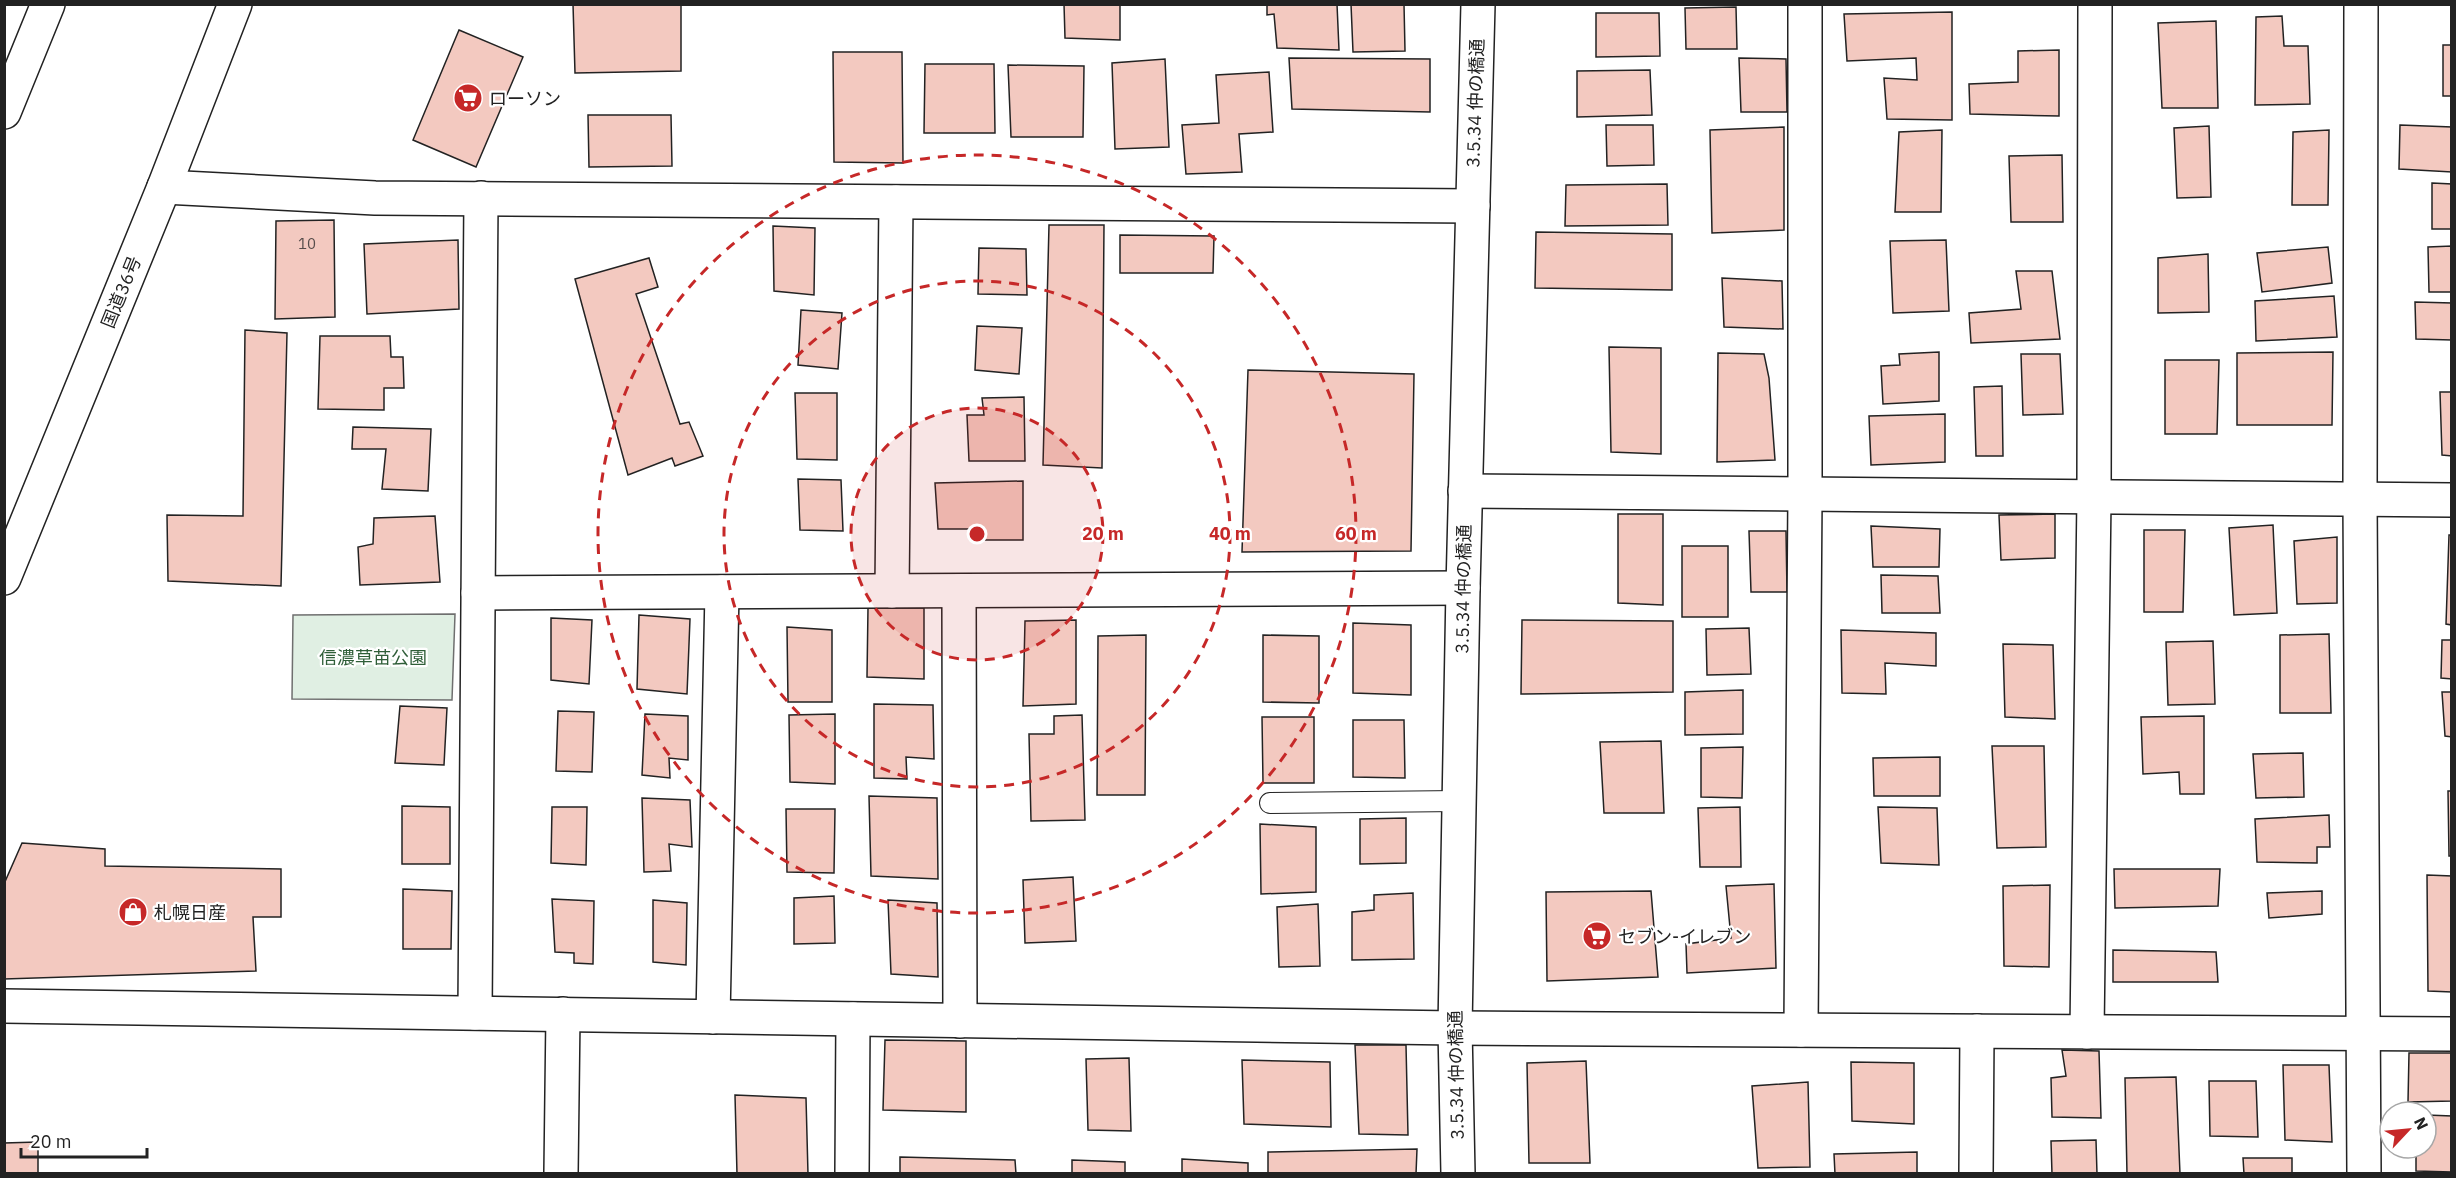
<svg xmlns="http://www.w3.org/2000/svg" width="2456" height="1178" font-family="'IBM Plex Sans','Noto Sans JP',sans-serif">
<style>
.green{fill:#e0efe3;stroke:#6f6f6f;stroke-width:1.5}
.building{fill:#f3c9c0;stroke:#222;stroke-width:1.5}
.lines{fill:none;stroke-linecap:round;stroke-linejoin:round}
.service-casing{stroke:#222;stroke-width:22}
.minor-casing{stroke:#222;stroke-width:36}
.tertiary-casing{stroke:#222;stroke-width:36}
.trunk-casing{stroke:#222;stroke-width:36}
.service{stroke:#fff;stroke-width:20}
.minor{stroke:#fff;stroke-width:33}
.tertiary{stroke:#fff;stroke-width:33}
.trunk{stroke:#fff;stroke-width:33}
.ring{fill:none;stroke:#c62828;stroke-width:3;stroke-dasharray:10 8}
.labels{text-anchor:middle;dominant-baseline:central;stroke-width:4.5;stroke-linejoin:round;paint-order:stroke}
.number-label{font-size:15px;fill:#564c4a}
.poi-label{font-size:18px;fill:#222;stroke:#fff;text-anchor:start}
.street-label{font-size:18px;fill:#222;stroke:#fff}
.park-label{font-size:18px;fill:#2f5e38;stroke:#fff}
.centre{fill:#c62828;stroke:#fff;stroke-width:3}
.ring-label{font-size:18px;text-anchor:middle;font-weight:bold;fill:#c62828;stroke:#fff;stroke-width:4.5;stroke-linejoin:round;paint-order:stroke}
</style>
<rect width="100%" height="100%" fill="#fff"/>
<path class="green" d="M 455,614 L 452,700 L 292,699 L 293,615 Z"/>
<g class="building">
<path d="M 573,4 L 681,4 L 681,71 L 575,73 Z"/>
<path d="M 1064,4 L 1120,4 L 1120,40 L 1065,38 Z"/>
<path d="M 1267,4 L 1337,4 L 1339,50 L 1277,48 L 1274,14 L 1267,15 Z"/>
<path d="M 1351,4 L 1404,4 L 1405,51 L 1353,52 Z"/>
<path d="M 1736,7 L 1737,49 L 1686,49 L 1685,8 Z"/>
<path d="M 1952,12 L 1952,120 L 1887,119 L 1884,78 L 1917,80 L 1916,58 L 1847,61 L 1844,14 Z"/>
<path d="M 1596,13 L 1659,13 L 1660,56 L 1596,57 Z"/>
<path d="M 2282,16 L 2284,46 L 2308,46 L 2310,104 L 2255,105 L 2256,17 Z"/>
<path d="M 2216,21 L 2218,108 L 2162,108 L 2158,23 Z"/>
<path d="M 459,30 L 523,57 L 476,167 L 413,140 Z"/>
<rect x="2443" y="45" width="9" height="51"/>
<path d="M 2059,50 L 2059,116 L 1970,114 L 1969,84 L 2018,82 L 2018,51 Z"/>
<path d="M 833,52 L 902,52 L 903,163 L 834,162 Z"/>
<path d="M 1289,58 L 1430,59 L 1430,112 L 1292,109 Z"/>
<path d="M 1739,58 L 1786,59 L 1787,112 L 1741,112 Z"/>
<path d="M 1165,59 L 1169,147 L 1115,149 L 1112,63 Z"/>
<path d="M 925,64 L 994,64 L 995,133 L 924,133 Z"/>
<path d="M 1008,65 L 1084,66 L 1083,137 L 1011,137 Z"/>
<path d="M 1650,70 L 1652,115 L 1577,117 L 1577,71 Z"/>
<path d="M 1269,72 L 1273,132 L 1239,134 L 1242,172 L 1186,174 L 1182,125 L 1219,123 L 1216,75 Z"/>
<path d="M 588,115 L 671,115 L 672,166 L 589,167 Z"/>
<path d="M 1606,125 L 1653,125 L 1654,165 L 1607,166 Z"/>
<path d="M 2400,125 L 2452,127 L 2452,172 L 2399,169 Z"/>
<path d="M 2209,126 L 2211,197 L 2177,198 L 2174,128 Z"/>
<path d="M 1784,127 L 1784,230 L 1712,233 L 1710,130 Z"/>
<path d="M 1942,130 L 1941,212 L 1895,212 L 1899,132 Z"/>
<path d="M 2329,130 L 2328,205 L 2292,205 L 2293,132 Z"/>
<path d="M 2062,155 L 2063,222 L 2011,222 L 2009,156 Z"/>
<path d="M 2432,183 L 2452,184 L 2452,229 L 2432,229 Z"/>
<path d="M 1667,184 L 1668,225 L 1565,226 L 1566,185 Z"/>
<path d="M 334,220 L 335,317 L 275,319 L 276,221 Z"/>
<path d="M 1049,225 L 1104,225 L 1102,468 L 1043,465 Z"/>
<path d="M 773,226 L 815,228 L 814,295 L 774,291 Z"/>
<path d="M 1536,232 L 1672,234 L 1672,290 L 1535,288 Z"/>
<path d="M 1120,235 L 1214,236 L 1213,273 L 1120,273 Z"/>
<path d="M 458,240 L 459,309 L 367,314 L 364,244 Z"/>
<path d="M 1946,240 L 1949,311 L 1893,313 L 1890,241 Z"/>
<path d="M 2452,246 L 2452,292 L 2429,292 L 2428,247 Z"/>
<path d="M 2328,247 L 2332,283 L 2262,292 L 2257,253 Z"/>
<path d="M 979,248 L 1026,249 L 1027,295 L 978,294 Z"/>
<path d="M 2208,254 L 2209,312 L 2158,313 L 2158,258 Z"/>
<path d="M 649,258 L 658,287 L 636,294 L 680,424 L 689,422 L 703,456 L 675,466 L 672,458 L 628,475 L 575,279 Z"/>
<path d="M 2016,271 L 2052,271 L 2060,339 L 1971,343 L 1969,313 L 2021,309 Z"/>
<path d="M 1722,278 L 1782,281 L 1783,329 L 1724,327 Z"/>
<path d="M 2334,296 L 2337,337 L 2256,341 L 2255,301 Z"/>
<path d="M 2415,302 L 2452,303 L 2452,340 L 2416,339 Z"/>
<path d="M 801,310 L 842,313 L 838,369 L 798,365 Z"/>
<path d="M 977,326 L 1022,328 L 1019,374 L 975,370 Z"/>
<path d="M 245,330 L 287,333 L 281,586 L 168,581 L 167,515 L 243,516 Z"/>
<path d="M 320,336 L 390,336 L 391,357 L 403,357 L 404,388 L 384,388 L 384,410 L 318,409 Z"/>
<path d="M 1609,347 L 1661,348 L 1661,454 L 1611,452 Z"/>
<path d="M 1939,352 L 1939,401 L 1883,404 L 1881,366 L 1900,365 L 1899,354 Z"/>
<path d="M 2333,352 L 2332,425 L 2237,425 L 2237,353 Z"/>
<path d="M 1718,353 L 1764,354 L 1769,378 L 1775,460 L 1717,462 Z"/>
<path d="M 2021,354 L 2060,354 L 2063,414 L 2023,415 Z"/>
<path d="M 2165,360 L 2219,360 L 2217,434 L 2165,434 Z"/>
<path d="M 1248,370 L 1414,374 L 1411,551 L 1242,552 Z"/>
<path d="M 2002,386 L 2003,456 L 1976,456 L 1974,387 Z"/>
<path d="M 2440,392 L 2452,392 L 2452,456 L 2442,455 Z"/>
<path d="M 795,393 L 837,393 L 837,460 L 797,459 Z"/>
<path d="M 1024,397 L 1025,461 L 969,461 L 967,415 L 984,415 L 982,398 Z"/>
<path d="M 1945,414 L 1945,462 L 1871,465 L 1869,416 Z"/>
<path d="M 353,427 L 431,429 L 428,491 L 382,489 L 386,449 L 352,449 Z"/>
<path d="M 798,479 L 841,480 L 843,531 L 800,530 Z"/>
<path d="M 1023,481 L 1023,540 L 972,540 L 972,529 L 938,529 L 935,483 Z"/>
<path d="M 1618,514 L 1663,514 L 1663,605 L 1618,603 Z"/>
<path d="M 2055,514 L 2055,558 L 2001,560 L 1999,515 Z"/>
<path d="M 435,516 L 440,582 L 360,585 L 358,547 L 373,544 L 374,518 Z"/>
<path d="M 2273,525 L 2277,613 L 2234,615 L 2229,528 Z"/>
<path d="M 1871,526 L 1940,529 L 1939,567 L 1873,567 Z"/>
<path d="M 2144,530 L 2185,530 L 2183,612 L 2144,612 Z"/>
<path d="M 1749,531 L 1786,531 L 1787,592 L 1751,592 Z"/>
<path d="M 2449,535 L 2452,535 L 2452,625 L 2446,624 Z"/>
<path d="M 2337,537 L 2337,603 L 2297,604 L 2294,541 Z"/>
<rect x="1682" y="546" width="46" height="71"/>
<path d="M 1881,575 L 1938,576 L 1940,613 L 1882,613 Z"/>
<path d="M 868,608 L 924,608 L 924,679 L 867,677 Z"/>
<path d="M 639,615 L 690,619 L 687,694 L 637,689 Z"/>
<path d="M 551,618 L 592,620 L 589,684 L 551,680 Z"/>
<path d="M 1076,620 L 1076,704 L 1023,706 L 1025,621 Z"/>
<path d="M 1522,620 L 1673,621 L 1673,692 L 1521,694 Z"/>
<path d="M 1353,623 L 1411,625 L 1411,695 L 1353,693 Z"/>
<path d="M 787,627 L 832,630 L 832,702 L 788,702 Z"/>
<path d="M 1749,628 L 1751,674 L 1707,675 L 1706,629 Z"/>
<path d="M 1841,630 L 1936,633 L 1936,666 L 1885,663 L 1886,694 L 1842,693 Z"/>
<path d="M 2329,634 L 2331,713 L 2280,713 L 2280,635 Z"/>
<path d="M 1146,635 L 1145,795 L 1097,795 L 1098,636 Z"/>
<path d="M 1263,635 L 1319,636 L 1319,703 L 1263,702 Z"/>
<path d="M 2442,640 L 2452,640 L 2452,679 L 2441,678 Z"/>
<path d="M 2213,641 L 2215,704 L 2168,705 L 2166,642 Z"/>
<path d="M 2003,644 L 2053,645 L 2055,719 L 2005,717 Z"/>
<path d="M 1743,690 L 1743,734 L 1685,735 L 1685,692 Z"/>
<path d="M 2442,692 L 2452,692 L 2452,737 L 2445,736 Z"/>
<path d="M 874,704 L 933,705 L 934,759 L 906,757 L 907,779 L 874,778 Z"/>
<path d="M 400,706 L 447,708 L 444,765 L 395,763 Z"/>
<path d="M 558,711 L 594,712 L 592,772 L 556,771 Z"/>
<path d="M 645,714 L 688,716 L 688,760 L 669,758 L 670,778 L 642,775 Z"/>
<path d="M 835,714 L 835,784 L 790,782 L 789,715 Z"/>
<path d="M 1082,715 L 1085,820 L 1031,821 L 1029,734 L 1054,734 L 1054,716 Z"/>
<path d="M 2204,716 L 2204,794 L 2180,794 L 2179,772 L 2143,774 L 2141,717 Z"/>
<path d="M 1262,717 L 1314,717 L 1314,783 L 1263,783 Z"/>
<path d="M 1353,720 L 1404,720 L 1405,778 L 1353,777 Z"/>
<path d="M 1661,741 L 1664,813 L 1604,813 L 1600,742 Z"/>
<path d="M 1992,746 L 2044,746 L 2046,847 L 1997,848 Z"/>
<path d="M 1743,747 L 1742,798 L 1701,797 L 1701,748 Z"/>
<path d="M 2303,753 L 2304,797 L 2256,798 L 2253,754 Z"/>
<path d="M 1940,757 L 1940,796 L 1874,796 L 1873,758 Z"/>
<path d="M 2448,791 L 2452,791 L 2452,856 L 2449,856 Z"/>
<path d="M 869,796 L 937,798 L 938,879 L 871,876 Z"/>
<path d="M 642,798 L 690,800 L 692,847 L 669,844 L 671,871 L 644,872 Z"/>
<path d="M 402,806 L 450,807 L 450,864 L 402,864 Z"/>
<path d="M 552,807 L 587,807 L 586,865 L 551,863 Z"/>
<path d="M 1740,807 L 1741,867 L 1700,867 L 1698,808 Z"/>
<path d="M 1878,807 L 1937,808 L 1939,865 L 1881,863 Z"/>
<path d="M 786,809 L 835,809 L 834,873 L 787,872 Z"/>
<path d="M 2329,815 L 2330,847 L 2317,847 L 2317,863 L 2257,862 L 2255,819 Z"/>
<path d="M 1406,818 L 1406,863 L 1360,864 L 1360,819 Z"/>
<path d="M 1260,824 L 1316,827 L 1316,892 L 1261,894 Z"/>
<path d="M 22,843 L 105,849 L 105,866 L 281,869 L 281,917 L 253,917 L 256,971 L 4,979 L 4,884 Z"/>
<path d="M 2114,869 L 2220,869 L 2218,906 L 2115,908 Z"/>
<path d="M 2427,875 L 2452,876 L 2452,992 L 2428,991 Z"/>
<path d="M 1073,877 L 1076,941 L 1025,943 L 1023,880 Z"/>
<path d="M 1774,884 L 1776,968 L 1687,973 L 1686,944 L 1731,938 L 1726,886 Z"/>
<path d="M 2050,885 L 2049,967 L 2004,966 L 2003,886 Z"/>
<path d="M 403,889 L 452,891 L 451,949 L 403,949 Z"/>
<path d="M 1651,891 L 1658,977 L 1547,981 L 1546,892 Z"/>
<path d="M 2322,891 L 2322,914 L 2269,918 L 2267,893 Z"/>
<path d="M 1413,893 L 1414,959 L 1352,960 L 1352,912 L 1374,910 L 1374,895 Z"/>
<path d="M 834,896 L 835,943 L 794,944 L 794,898 Z"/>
<path d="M 552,899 L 594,901 L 593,964 L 574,963 L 574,953 L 555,952 Z"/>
<path d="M 653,900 L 687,903 L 686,965 L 653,962 Z"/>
<path d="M 888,900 L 937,903 L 938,977 L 891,974 Z"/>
<path d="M 1318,904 L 1320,966 L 1279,967 L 1277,907 Z"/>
<path d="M 2113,950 L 2216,952 L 2218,982 L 2113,982 Z"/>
<path d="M 885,1040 L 966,1041 L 966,1112 L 883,1110 Z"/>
<path d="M 1355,1045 L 1406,1045 L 1408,1135 L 1359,1134 Z"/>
<path d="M 2062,1050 L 2099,1051 L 2101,1118 L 2052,1117 L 2051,1078 L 2066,1076 Z"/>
<path d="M 2409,1053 L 2452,1053 L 2452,1101 L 2408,1102 Z"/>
<path d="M 1129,1058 L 1131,1131 L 1088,1130 L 1086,1059 Z"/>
<path d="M 1242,1060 L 1330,1062 L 1331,1127 L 1244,1124 Z"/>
<path d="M 1586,1061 L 1590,1163 L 1529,1163 L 1527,1063 Z"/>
<path d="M 1851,1062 L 1914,1063 L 1914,1124 L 1852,1121 Z"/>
<path d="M 2283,1065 L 2329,1065 L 2332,1142 L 2285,1140 Z"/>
<path d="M 2176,1077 L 2180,1174 L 2127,1174 L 2125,1078 Z"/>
<path d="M 2209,1081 L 2256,1081 L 2258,1137 L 2210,1136 Z"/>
<path d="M 1808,1082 L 1810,1167 L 1758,1168 L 1752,1086 Z"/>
<path d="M 735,1095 L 806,1098 L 808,1174 L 737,1174 Z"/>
<path d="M 2426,1115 L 2452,1116 L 2452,1172 L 2416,1171 L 2416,1148 L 2426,1148 Z"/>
<path d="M 2096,1140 L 2097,1174 L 2052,1174 L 2051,1141 Z"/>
<path d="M 38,1142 L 38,1174 L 4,1174 L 4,1143 Z"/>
<path d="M 1417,1149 L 1416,1174 L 1268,1174 L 1268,1152 Z"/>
<path d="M 1917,1152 L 1917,1174 L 1835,1174 L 1834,1154 Z"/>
<path d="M 900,1157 L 1015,1160 L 1016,1174 L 900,1174 Z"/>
<path d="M 2243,1158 L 2292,1158 L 2292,1174 L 2244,1174 Z"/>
<path d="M 1182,1159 L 1248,1163 L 1248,1174 L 1182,1174 Z"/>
<path d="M 1072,1160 L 1125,1162 L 1125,1174 L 1072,1174 Z"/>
</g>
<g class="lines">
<g class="service-casing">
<path id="service" d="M 1270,803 L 1459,801"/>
</g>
<g class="minor-casing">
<g id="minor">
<path d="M 2361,4 L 2360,499 L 2364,1174"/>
<path d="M 4,112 L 48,4"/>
<path d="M 164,187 L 375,198 L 1473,206"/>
<path d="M 1465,491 L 2452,500"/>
<path d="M 892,591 L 896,202"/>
<path d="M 959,591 L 960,1021"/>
<path d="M 478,593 L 1463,588"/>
<path d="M 4,1006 L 1455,1028 L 2452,1034"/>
<path d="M 475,1013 L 481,198"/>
<path d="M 713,1017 L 722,592"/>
<path d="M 1801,1030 L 1805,494 L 1805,4"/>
<path d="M 2087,1032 L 2094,497 L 2095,4"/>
<path d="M 561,1174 L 563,1014"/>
<path d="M 852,1174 L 853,1019"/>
<path d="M 1976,1174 L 1977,1031"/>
</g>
</g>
<g class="tertiary-casing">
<path id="tertiary" d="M 1458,1174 L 1455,1028 L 1463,588 L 1478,4"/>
</g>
<g class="trunk-casing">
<path id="trunk" d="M 4,578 L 164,187 L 235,4"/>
</g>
<use href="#service" class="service"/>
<use href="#minor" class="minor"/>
<use href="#tertiary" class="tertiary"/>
<use href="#trunk" class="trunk"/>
</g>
<circle cx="977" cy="534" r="126" fill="#c62828" fill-opacity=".12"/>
<g class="ring">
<circle cx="977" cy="534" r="126"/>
<circle cx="977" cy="534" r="253"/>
<circle cx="977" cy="534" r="379"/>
</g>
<defs>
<g id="supermarket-disc" transform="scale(1.5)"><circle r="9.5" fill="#c62828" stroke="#fff"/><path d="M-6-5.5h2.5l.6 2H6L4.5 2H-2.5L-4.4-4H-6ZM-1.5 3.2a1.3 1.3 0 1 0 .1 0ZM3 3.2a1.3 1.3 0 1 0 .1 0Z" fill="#fff"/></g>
<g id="shop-disc" transform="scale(1.5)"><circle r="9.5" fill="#c62828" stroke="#fff"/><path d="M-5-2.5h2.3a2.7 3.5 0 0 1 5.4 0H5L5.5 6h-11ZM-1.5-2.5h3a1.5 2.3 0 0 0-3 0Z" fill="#fff"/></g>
</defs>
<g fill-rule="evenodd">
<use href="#supermarket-disc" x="468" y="98"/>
<use href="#shop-disc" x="133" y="912"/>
<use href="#supermarket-disc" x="1597" y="936"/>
</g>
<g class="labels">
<g class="number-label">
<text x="307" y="243">10</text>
</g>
<g class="poi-label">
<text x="489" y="98">ローソン</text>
<text x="154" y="912">札幌日産</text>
<text x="1618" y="936">セブン-イレブン</text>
</g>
<g class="street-label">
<text transform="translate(1475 103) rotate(-88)">3.5.34 仲の橋通</text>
<text transform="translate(121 292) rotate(-68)">国道36号</text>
<text transform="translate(1463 589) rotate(-89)">3.5.34 仲の橋通</text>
<text transform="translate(1456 1075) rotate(-91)">3.5.34 仲の橋通</text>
</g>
<g class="park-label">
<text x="373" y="657">信濃草苗公園</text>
</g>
</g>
<circle cx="977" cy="534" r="9" class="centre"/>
<g class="ring-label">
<text x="1103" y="540">20 m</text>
<text x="1230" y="540">40 m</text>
<text x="1356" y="540">60 m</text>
</g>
<rect width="2456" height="1178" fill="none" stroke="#222222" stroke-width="12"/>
<g transform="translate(2408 1130) rotate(64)"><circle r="28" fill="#ffffff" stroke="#a7a7a7" stroke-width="1.5"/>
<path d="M0-4.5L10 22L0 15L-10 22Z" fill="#c62828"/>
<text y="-9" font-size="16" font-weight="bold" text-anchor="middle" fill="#222222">N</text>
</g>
<path d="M21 1148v9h126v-9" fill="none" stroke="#222222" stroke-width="3"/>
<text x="30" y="1148" font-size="18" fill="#222222" stroke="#ffffff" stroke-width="4.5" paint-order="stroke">20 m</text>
</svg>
